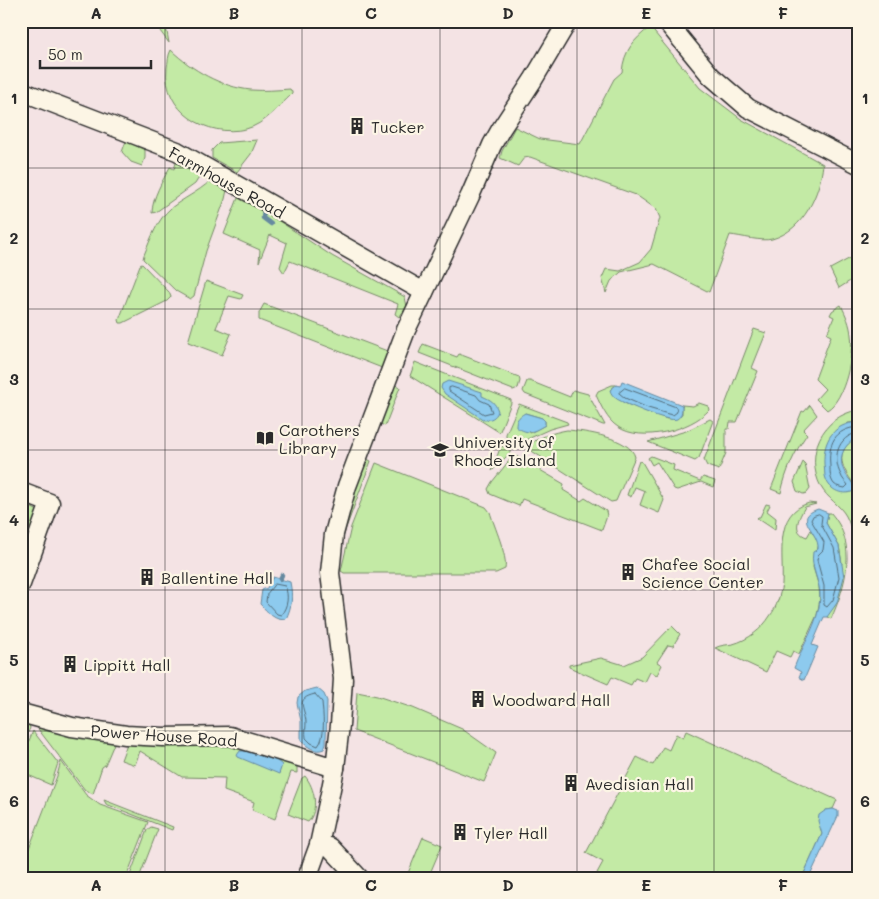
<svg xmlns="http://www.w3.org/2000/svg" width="879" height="899" font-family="Mali,sans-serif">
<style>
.built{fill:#f4e3e4}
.green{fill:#c3eaa5;stroke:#778a68;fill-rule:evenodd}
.water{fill:#8dcaee;stroke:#668aa0}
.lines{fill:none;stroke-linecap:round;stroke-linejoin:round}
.shore{stroke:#526b79;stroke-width:1}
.stream{stroke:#668aa0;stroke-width:4.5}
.street-casing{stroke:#2b2b2b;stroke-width:21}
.street{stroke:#fcf5e5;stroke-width:18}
.grid{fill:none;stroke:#2b2b2b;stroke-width:1;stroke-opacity:0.55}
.labels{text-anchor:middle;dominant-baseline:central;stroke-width:4.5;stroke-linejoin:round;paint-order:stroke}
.poi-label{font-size:16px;fill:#2b2b2b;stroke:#fcf5e5;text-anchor:start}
.street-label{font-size:16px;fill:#2b2b2b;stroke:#fcf5e5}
.neatline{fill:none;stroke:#2b2b2b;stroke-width:2}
.grid-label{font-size:16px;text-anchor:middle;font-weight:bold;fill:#2b2b2b}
</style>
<rect width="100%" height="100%" fill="#fcf5e5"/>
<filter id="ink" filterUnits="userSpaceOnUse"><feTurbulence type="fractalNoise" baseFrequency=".02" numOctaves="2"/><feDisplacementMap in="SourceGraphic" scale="10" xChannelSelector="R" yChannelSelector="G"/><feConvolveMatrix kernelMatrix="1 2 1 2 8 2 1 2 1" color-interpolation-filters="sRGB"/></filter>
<g filter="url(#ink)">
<rect class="built" x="21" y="21" width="837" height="857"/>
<g class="green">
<path d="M 149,21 L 165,21 L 169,43 L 157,27 Z"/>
<path d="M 650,27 L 700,88 L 741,119 L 823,164 C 820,194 804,230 772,239 C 762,242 741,236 730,235 L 709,292 L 654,264 L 621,272 L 611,281 L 606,293 L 602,278 L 606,269 L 620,271 L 640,262 L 651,249 L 660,218 L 656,209 L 636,195 L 530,157 L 524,158 L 518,166 L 500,158 L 502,151 L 515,127 L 540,139 L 580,144 L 614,79 L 622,72 C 624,50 634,40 650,27 Z"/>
<path d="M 171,50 C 192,70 221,87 251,90 C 264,91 277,90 290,89 L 292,92 L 292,94 C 278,107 265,124 246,129 C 207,138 162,111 167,68 C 168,62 168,55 171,50 Z"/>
<path d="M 257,140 L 251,154 L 237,172 L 212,158 L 212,150 L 219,143 Z"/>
<path d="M 126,141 L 145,150 L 145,158 L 142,166 L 131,162 L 122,152 Z"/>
<path d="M 176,163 L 200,176 L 195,184 L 156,212 L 152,213 C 152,198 163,180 170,167 L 174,169 Z"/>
<path d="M 210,181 L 227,190 L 225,199 L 206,251 L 194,296 L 190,299 L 176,291 L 143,259 L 144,255 C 151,238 157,220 171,208 C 184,198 198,192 210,181 Z"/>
<path d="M 238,198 L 267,213 L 332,256 L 405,297 L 407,307 L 399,317 L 395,314 L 398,304 L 290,261 L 284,273 L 280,267 L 287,243 L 270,235 L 259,262 L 260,250 L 224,234 Z"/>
<path d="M 858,254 L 858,276 L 839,288 L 830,269 Z"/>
<path d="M 142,264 L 169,292 L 171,297 L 167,301 L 123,323 L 120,323 L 119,320 L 140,265 Z"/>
<path d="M 206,281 L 243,295 L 241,299 L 229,296 L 216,328 L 231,334 L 222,355 L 188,342 Z"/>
<path d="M 264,304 L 390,352 L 389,358 L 382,368 L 259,320 L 259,313 Z"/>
<path d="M 841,305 C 846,315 850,324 851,335 C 854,354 845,400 827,410 L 816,399 L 825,389 L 815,379 L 831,336 L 827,334 L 834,317 L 830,315 L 832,311 Z"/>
<path d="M 754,329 L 766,333 L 752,368 L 758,371 L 737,422 L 730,422 L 729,429 L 726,429 L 726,453 L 719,470 L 707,466 L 704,460 Z"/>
<path d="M 423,344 L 457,357 L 459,354 L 519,377 L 520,381 L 518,388 L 513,390 L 419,353 Z"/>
<path d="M 415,362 L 511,400 L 511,403 L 500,431 L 499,432 L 410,376 Z"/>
<path d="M 527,381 L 530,381 L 570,397 L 573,390 L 588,394 L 605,425 L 603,425 L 525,394 L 523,391 Z"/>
<path d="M 393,384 L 400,387 L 385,426 L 378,423 Z"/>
<path d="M 612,385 L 616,385 L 610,390 L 624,403 L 667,419 L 682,414 L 682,405 L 693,406 L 699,403 L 708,406 L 709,410 C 691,430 641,443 618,427 C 607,420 601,406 596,395 L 598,391 Z"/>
<path d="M 519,404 L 567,422 L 568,424 L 550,429 L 521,442 L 517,443 L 506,437 L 506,434 ZM 525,413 L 542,418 L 545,421 L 545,425 L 530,433 Z"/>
<path d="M 810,405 L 817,415 L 803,430 L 807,434 C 794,453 786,471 781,493 L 771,489 L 802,411 L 804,412 Z"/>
<path d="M 858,410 L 858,422 L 848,423 L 824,455 L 854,484 C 840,466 834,450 858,437 L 858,557 C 854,542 853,530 846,516 C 840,505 827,498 821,487 C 804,455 822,416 858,410 Z"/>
<path d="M 710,419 L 713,421 L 699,458 L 695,461 L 648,442 L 686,431 Z"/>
<path d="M 567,430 C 584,431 631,438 635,457 L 616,501 L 611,502 L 527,448 C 533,438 555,432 567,430 Z"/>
<path d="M 503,446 L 510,451 L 510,453 L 492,471 L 500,448 Z"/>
<path d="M 516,456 L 564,484 L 563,490 L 581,501 L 585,498 L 606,511 L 607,516 L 602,530 L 522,499 L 519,506 L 490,494 L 488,489 L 492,482 L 512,457 Z"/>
<path d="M 651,456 L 674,465 L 673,470 L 700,481 L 703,477 L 715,481 L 713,487 L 701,482 L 677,490 L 674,489 L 657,462 L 652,465 L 648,458 Z"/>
<path d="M 367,459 L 371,461 L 346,528 L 339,552 L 340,539 L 364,461 Z"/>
<path d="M 639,461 L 642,462 L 664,500 L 659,513 L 640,505 L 645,491 L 635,487 L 631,497 L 627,495 Z"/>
<path d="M 803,462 L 805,464 L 810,489 L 807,493 L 803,494 L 797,491 L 794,482 Z"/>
<path d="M 376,463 L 486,507 L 490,512 C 494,526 508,556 505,569 L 496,573 L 344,573 L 341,571 L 351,527 Z"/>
<path d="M 21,502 L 38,511 L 21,567 Z"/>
<path d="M 809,503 L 816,504 L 805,507 C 799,517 791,532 807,537 L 811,530 L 819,543 L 813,567 L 819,587 L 820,599 L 817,615 L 799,654 L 793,651 L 790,657 L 776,651 L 766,672 L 715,648 C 720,645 727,645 733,644 C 748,640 762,629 770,616 C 777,607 780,595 782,584 C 784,556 773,513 809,503 Z"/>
<path d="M 766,504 L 770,505 L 767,511 L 776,518 L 775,530 L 757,518 L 758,517 L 760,517 Z"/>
<path d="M 828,513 L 831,513 C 858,544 846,585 831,619 L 827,617 L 842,563 L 839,546 L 826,523 Z"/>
<path d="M 672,626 L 680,634 L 673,646 L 668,645 L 657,662 L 662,665 L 657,675 L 650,672 L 645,682 L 635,678 L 631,685 L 612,677 L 608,684 L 569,667 L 569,665 L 601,658 L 624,665 L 642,657 Z"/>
<path d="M 357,692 L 377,696 L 413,708 L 462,729 L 496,753 L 484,782 L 354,731 Z"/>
<path d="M 21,722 L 29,725 L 30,728 L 21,748 Z"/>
<path d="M 35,725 L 116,739 L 105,765 L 102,767 L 93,794 L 85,790 Z"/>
<path d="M 33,731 L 58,763 L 51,785 L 21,772 L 21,760 Z"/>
<path d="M 686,731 L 837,800 L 833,809 L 826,810 L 822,834 L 802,878 L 605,878 L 597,873 L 603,862 L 586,853 L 637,757 L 653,765 L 663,747 L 669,750 L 676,734 L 683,738 Z"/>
<path d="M 128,741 L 220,742 L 297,762 L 297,773 L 291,772 L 275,819 L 252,810 L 254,802 L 224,791 L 225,778 L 182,777 L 140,751 L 135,765 L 121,760 Z"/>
<path d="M 61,761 L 86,795 L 100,805 L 148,822 L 126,878 L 21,878 L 21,869 L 57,776 Z"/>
<path d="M 305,776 C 315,788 319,810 308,822 L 288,814 L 302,778 Z"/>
<path d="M 104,800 L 173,827 L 172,830 L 106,804 Z"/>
<path d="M 151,827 L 158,829 L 139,878 L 129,878 L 147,830 Z"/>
<path d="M 423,837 L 442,845 L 428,878 L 406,878 Z"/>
</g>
<g class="water">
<path d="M 448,381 L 482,392 L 482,396 C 491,400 495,402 498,411 C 496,418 490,420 484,420 L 445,394 L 441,388 L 442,384 Z"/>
<path d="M 622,381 L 682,405 C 682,411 682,416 677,419 C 669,423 625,404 617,399 C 613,396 611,394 610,390 L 616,385 L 620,386 Z"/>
<path d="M 525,413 L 542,418 L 545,421 L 545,425 C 533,432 529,435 516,427 C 516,420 518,417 525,413 Z"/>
<path d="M 858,422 L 858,437 C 843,445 837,458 845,473 C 849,480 854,482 854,491 C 843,496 830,491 826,479 C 824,475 825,469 824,464 C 823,440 833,424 858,422 Z"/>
<path d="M 818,509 L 828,513 L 826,523 L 839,546 L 844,577 L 837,603 L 827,617 L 824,617 L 812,645 L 818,647 L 804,680 L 799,677 L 801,672 L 794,668 C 802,646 819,623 820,598 C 821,582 810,569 813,552 L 818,549 C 820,532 791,518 818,509 Z"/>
<path d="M 273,577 L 290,582 C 293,597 292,606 286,619 C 275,622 268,612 260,604 L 262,590 L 267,588 Z"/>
<path d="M 317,688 L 324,694 L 327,701 L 326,743 L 324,749 C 315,753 308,747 301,741 L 301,721 L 297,703 L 298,697 L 305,691 Z"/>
<path d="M 240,751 C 254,750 272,755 282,765 L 279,774 L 238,757 L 237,755 Z"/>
<path d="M 833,809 L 838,811 L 838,816 L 809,878 L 802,878 L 822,834 L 818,821 L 819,815 L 826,810 Z"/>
</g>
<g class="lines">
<g class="shore">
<path d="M 452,387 L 476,395 L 480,400 L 489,404 L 492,412 L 484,414 L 449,391 L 449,388 Z"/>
<path d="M 625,388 L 676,407 L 677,412 L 673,415 L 668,414 L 648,408 L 625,398 L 619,393 Z"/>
<path d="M 858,427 C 834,429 828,444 830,466 C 830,472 830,479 834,484 C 837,487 841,487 845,488 L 848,485 C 846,482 842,479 841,475 C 832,459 837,436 858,433"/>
<path d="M 819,514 L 822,516 L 821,524 L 834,548 L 839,577 L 833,600 L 827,607 L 824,605 L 824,586 L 817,560 L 818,555 L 823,550 L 824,542 L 811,520 L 813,516 Z"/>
<path d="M 275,584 L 285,586 C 289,596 288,606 281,615 L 277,614 L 266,602 L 267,594 Z"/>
<path d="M 315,694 L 322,702 C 323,714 326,737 318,746 L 311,743 L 306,738 C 305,732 306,727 306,722 C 305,707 294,699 315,694 Z"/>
</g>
<g class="stream">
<path d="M 264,209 L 263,218 L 271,224"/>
<path d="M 280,579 L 282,575"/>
</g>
<g class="street-casing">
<g id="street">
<path d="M 666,21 L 711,76 L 748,108 L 858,164"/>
<path d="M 21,91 L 177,151 L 424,292"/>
<path d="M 21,492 L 50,503 L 21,584"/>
<path d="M 21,713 L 72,727 L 126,735 L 163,737 L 230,736 L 335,768"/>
<path d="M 319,845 L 330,847 L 359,878"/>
<path d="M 307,878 L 319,845 L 330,794 L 335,768 L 340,725 L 343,679 L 330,573 L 334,534 L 347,486 L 406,330 L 470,196 L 492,145 L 501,129 L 533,80 L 568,21"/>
</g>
</g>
<use href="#street" class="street"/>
</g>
</g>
<path class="grid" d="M 165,21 L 165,878M 302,21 L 302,878M 440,21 L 440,878M 577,21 L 577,878M 714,21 L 714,878M 21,168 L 858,168M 21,309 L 858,309M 21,450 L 858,450M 21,590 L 858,590M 21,731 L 858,731"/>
<defs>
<g id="building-bare" transform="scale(1.35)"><path d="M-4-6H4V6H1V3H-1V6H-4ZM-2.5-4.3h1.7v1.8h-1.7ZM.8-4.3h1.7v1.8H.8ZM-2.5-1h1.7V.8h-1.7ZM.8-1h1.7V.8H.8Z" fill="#2b2b2b" stroke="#fcf5e5" stroke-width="2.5" paint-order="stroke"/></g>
<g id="library-bare" transform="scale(1.35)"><path d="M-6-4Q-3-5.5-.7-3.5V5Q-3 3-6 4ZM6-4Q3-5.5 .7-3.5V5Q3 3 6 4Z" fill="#2b2b2b" stroke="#fcf5e5" stroke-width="2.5" paint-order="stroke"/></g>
<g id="university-bare" transform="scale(1.35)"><path d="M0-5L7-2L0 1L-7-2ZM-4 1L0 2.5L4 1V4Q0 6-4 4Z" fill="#2b2b2b" stroke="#fcf5e5" stroke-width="2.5" paint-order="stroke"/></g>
</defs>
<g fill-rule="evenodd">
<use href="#building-bare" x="357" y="126"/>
<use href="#library-bare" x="265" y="438"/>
<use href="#university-bare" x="440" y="450"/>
<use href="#building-bare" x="628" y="572"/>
<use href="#building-bare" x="147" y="577"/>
<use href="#building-bare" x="70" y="664"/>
<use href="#building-bare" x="478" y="699"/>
<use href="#building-bare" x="571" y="783"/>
<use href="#building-bare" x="460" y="832"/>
</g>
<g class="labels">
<g class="poi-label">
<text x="371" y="126">Tucker</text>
<text x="279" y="429">Carothers<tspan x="279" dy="18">Library</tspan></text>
<text x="454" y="441">University of<tspan x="454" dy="18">Rhode Island</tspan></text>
<text x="642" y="563">Chafee Social<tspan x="642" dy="18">Science Center</tspan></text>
<text x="161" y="577">Ballentine Hall</text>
<text x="84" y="664">Lippitt Hall</text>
<text x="492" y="699">Woodward Hall</text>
<text x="585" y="783">Avedisian Hall</text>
<text x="474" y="832">Tyler Hall</text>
</g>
<g class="street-label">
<text transform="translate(227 182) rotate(29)">Farmhouse Road</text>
<text transform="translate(164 735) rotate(4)">Power House Road</text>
</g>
</g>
<rect width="879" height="899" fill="none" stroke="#fcf5e5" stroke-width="55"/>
<path d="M40 60v8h111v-8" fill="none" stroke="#2b2b2b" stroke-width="2.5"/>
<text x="48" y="60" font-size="15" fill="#2b2b2b" stroke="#fcf5e5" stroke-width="4" paint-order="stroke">50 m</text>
<rect x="28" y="28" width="824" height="844" class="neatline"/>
<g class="grid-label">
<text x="96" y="19">A</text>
<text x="234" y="19">B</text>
<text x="371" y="19">C</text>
<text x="508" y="19">D</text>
<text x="646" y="19">E</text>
<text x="783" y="19">F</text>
<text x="14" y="104">1</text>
<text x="865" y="104">1</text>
<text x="14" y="244">2</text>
<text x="865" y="244">2</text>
<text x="14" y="385">3</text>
<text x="865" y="385">3</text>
<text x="14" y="526">4</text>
<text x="865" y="526">4</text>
<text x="14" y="666">5</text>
<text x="865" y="666">5</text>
<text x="14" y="807">6</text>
<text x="865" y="807">6</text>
<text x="96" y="891">A</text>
<text x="234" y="891">B</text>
<text x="371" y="891">C</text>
<text x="508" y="891">D</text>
<text x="646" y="891">E</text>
<text x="783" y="891">F</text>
</g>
</svg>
